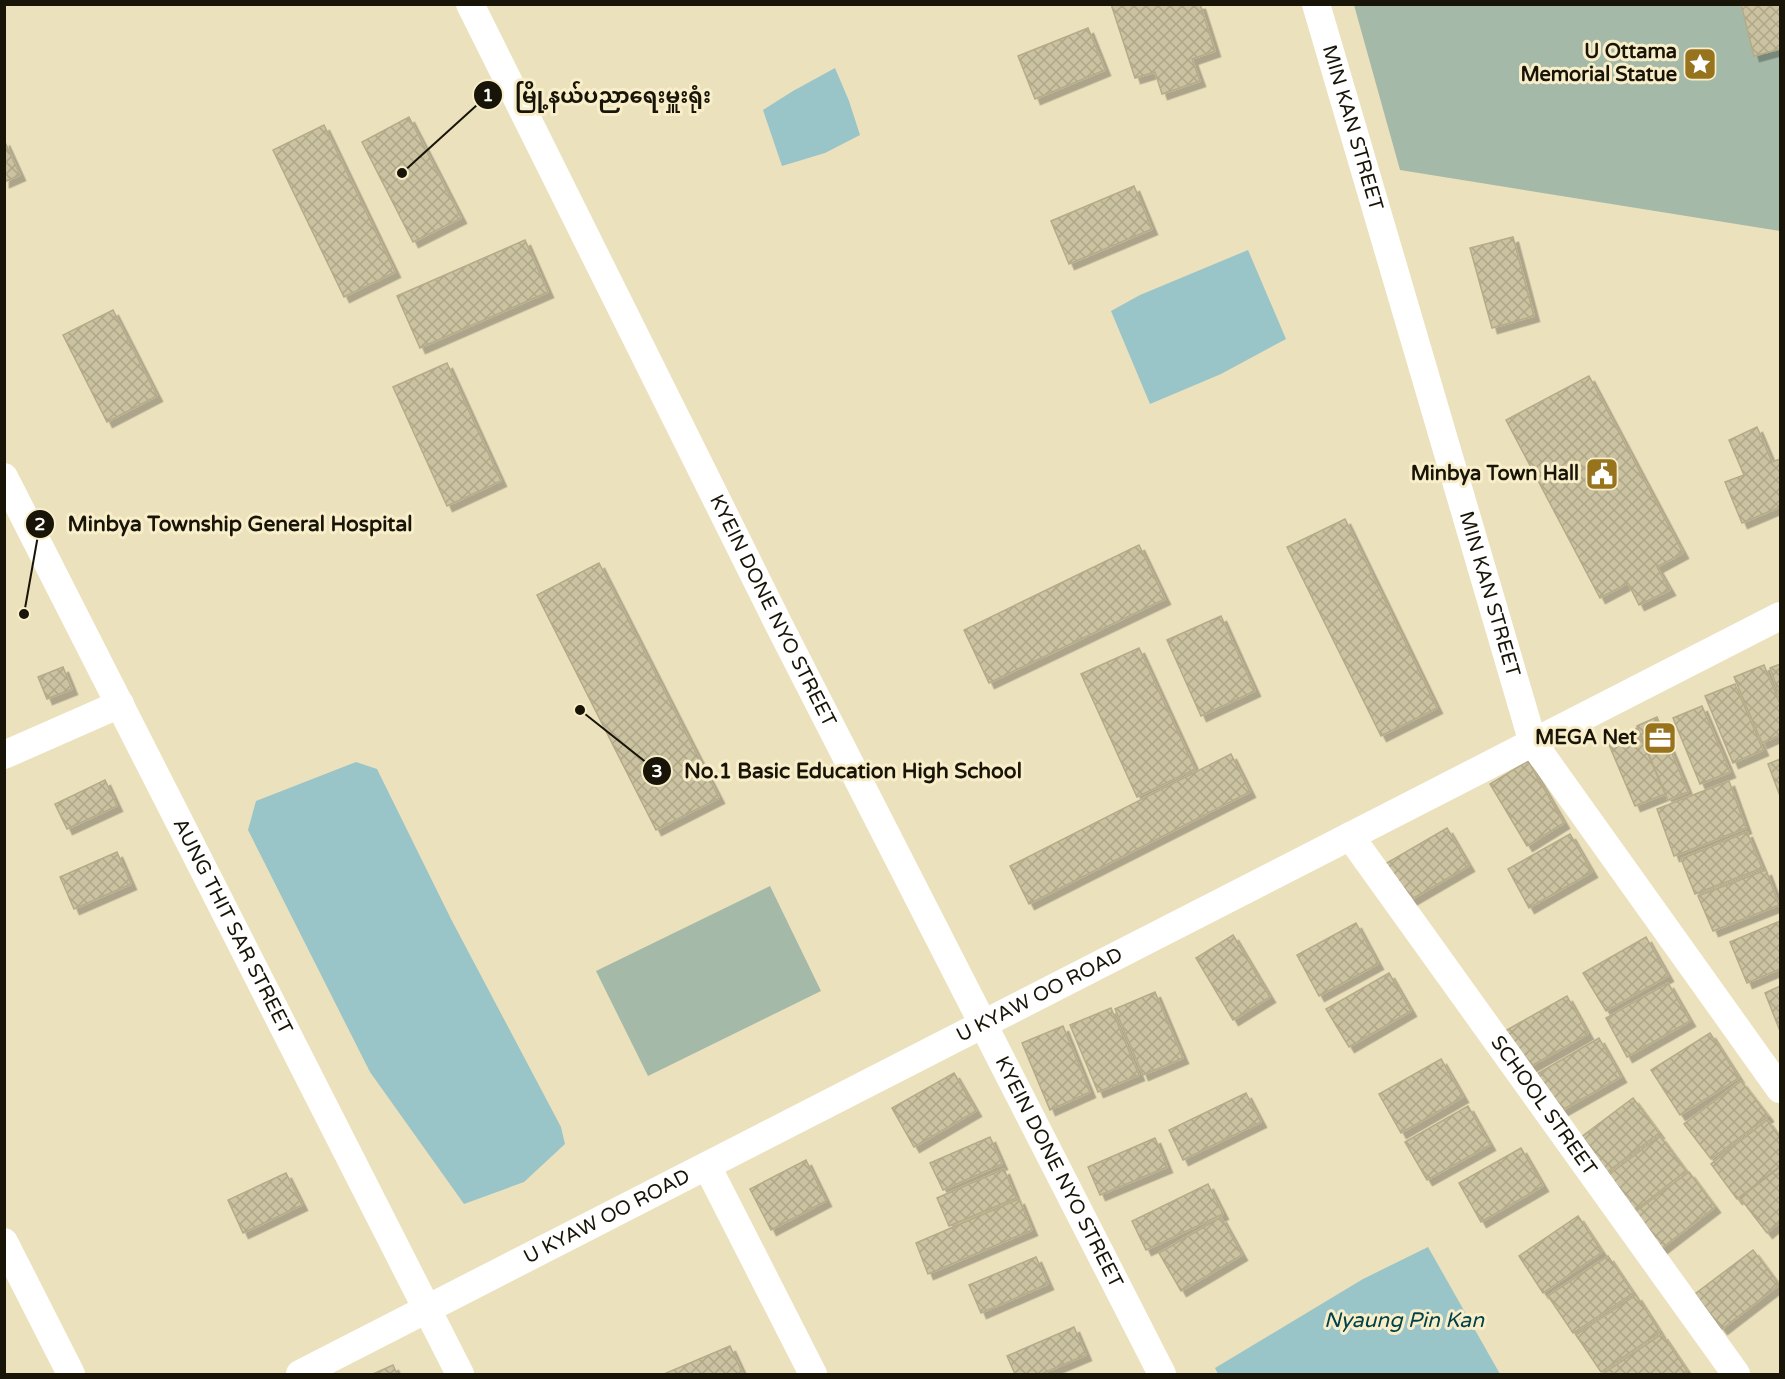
<svg xmlns="http://www.w3.org/2000/svg" width="1785" height="1379" font-family="'Varela Round','Noto Sans Myanmar',sans-serif">
<style>
.green{fill:#a4b9a8}
.water{fill:#99c4c8}
.building{fill:url(#building-cross-hatch);stroke:#b5ab88;stroke-width:1.5;filter:url(#shadow)}
.lines{fill:none;stroke-linecap:round;stroke-linejoin:round}
.street{stroke:#fff;stroke-width:28}
.labels{text-anchor:middle;dominant-baseline:central;stroke-width:6;stroke-linejoin:round;paint-order:stroke}
.poi-label{font-size:20px;font-weight:bold;fill:#181407;stroke:#f9eeca;text-anchor:end}
.street-label{font-size:20px;fill:#181407;stroke:#f9eeca}
.water-label{font-size:21px;font-style:italic;fill:#004248;stroke:#f9eeca}
.leader{fill:none;stroke:#181407;stroke-width:2}
.callout-dot{fill:#181407;stroke:#f9eeca;stroke-width:2}
.mark-label{font-size:18px;text-anchor:middle;font-weight:bold;fill:#fff}
.callout-label{font-size:21px;text-anchor:middle;font-weight:bold;fill:#181407;stroke:#f9eeca;stroke-width:6;stroke-linejoin:round;paint-order:stroke}
</style>
<defs>
<pattern id="building-cross-hatch" width="8" height="8" patternUnits="userSpaceOnUse" patternTransform="scale(1.5)"><rect width="8" height="8" fill="#cbc2a1"/><path d="M0 0l8 8M0 8l8-8" fill="none" stroke="#aea689"/></pattern>
<filter id="shadow"><feDropShadow dx="5.5" dy="5.5" stdDeviation="0" flood-color="#0004"/></filter>
</defs>
<rect width="100%" height="100%" fill="#ece1bd"/>
<g class="green">
<path d="M 1354,5 L 1780,5 L 1780,231 L 1400,170 Z"/>
<path d="M 770,886 L 821,991 L 648,1076 L 596,971 Z"/>
</g>
<g class="water">
<path d="M 835,68 L 849,101 L 860,135 L 825,153 L 782,166 L 763,110 L 793,91 Z"/>
<path d="M 1248,250 L 1286,339 L 1221,374 L 1150,404 L 1111,311 L 1140,295 Z"/>
<path d="M 356,762 L 377,769 L 451,919 L 561,1127 L 565,1144 L 524,1182 L 464,1204 L 370,1072 L 248,830 L 256,801 Z"/>
<path d="M 1428,1247 L 1500,1374 L 1218,1374 L 1215,1368 L 1363,1279 Z"/>
</g>
<g class="building">
<path d="M 1111,4 L 1200,4 L 1215,51 L 1192,59 L 1200,81 L 1162,94 L 1155,72 L 1135,78 Z"/>
<path d="M 1741,4 L 1780,4 L 1780,49 L 1754,56 Z"/>
<path d="M 1088,28 L 1105,70 L 1035,99 L 1018,56 Z"/>
<path d="M 409,117 L 461,218 L 413,242 L 362,142 Z"/>
<path d="M 324,125 L 395,272 L 344,297 L 273,150 Z"/>
<path d="M 4,140 L 20,175 L 4,182 Z"/>
<path d="M 1134,186 L 1152,229 L 1069,264 L 1051,221 Z"/>
<path d="M 1513,237 L 1534,316 L 1492,328 L 1470,248 Z"/>
<path d="M 525,240 L 548,292 L 420,348 L 397,296 Z"/>
<path d="M 113,310 L 157,396 L 107,422 L 63,335 Z"/>
<path d="M 447,363 L 501,481 L 447,506 L 393,387 Z"/>
<path d="M 1589,376 L 1683,553 L 1657,567 L 1670,590 L 1639,605 L 1628,583 L 1600,598 L 1506,420 Z"/>
<path d="M 1757,427 L 1772,462 L 1780,459 L 1780,507 L 1742,523 L 1725,482 L 1744,475 L 1729,440 Z"/>
<path d="M 1345,519 L 1437,708 L 1381,736 L 1287,547 Z"/>
<path d="M 1139,545 L 1165,599 L 989,683 L 964,630 Z"/>
<path d="M 599,563 L 719,798 L 656,830 L 537,595 Z"/>
<path d="M 1221,616 L 1255,691 L 1201,716 L 1167,640 Z"/>
<path d="M 1139,648 L 1195,769 L 1137,797 L 1081,674 Z"/>
<path d="M 1780,664 L 1780,696 L 1770,668 Z"/>
<path d="M 1764,665 L 1780,704 L 1780,735 L 1762,743 L 1734,677 Z"/>
<path d="M 63,667 L 72,689 L 47,699 L 38,677 Z"/>
<path d="M 1735,684 L 1763,750 L 1733,763 L 1705,696 Z"/>
<path d="M 1702,706 L 1730,772 L 1700,784 L 1673,718 Z"/>
<path d="M 1657,717 L 1688,792 L 1668,800 L 1637,726 Z"/>
<path d="M 1637,728 L 1665,794 L 1635,806 L 1607,740 Z"/>
<path d="M 1231,754 L 1250,792 L 1029,904 L 1010,866 Z"/>
<path d="M 1780,759 L 1780,796 L 1768,764 Z"/>
<path d="M 1528,761 L 1564,823 L 1527,846 L 1490,784 Z"/>
<path d="M 105,780 L 117,806 L 67,829 L 55,804 Z"/>
<path d="M 1729,781 L 1746,828 L 1674,856 L 1657,809 Z"/>
<path d="M 1447,828 L 1469,866 L 1407,902 L 1385,864 Z"/>
<path d="M 1747,832 L 1762,868 L 1695,894 L 1681,859 Z"/>
<path d="M 1570,834 L 1592,872 L 1529,908 L 1508,869 Z"/>
<path d="M 117,852 L 131,884 L 74,909 L 60,877 Z"/>
<path d="M 1766,870 L 1779,905 L 1713,931 L 1698,896 Z"/>
<path d="M 1780,921 L 1780,969 L 1747,983 L 1730,942 Z"/>
<path d="M 1356,923 L 1378,964 L 1319,996 L 1297,955 Z"/>
<path d="M 1233,935 L 1270,997 L 1233,1020 L 1196,958 Z"/>
<path d="M 1646,937 L 1668,976 L 1606,1011 L 1583,973 Z"/>
<path d="M 1389,973 L 1411,1011 L 1349,1047 L 1326,1009 Z"/>
<path d="M 1668,983 L 1690,1021 L 1627,1057 L 1606,1018 Z"/>
<path d="M 1780,986 L 1780,1031 L 1765,993 Z"/>
<path d="M 1155,992 L 1183,1058 L 1143,1075 L 1115,1009 Z"/>
<path d="M 1567,996 L 1588,1034 L 1526,1069 L 1505,1031 Z"/>
<path d="M 1111,1008 L 1139,1075 L 1098,1092 L 1070,1025 Z"/>
<path d="M 1063,1026 L 1090,1092 L 1050,1110 L 1022,1043 Z"/>
<path d="M 1710,1033 L 1739,1078 L 1680,1115 L 1651,1070 Z"/>
<path d="M 1599,1038 L 1621,1077 L 1559,1112 L 1537,1074 Z"/>
<path d="M 1441,1059 L 1463,1097 L 1401,1133 L 1379,1094 Z"/>
<path d="M 954,1073 L 976,1111 L 914,1147 L 892,1108 Z"/>
<path d="M 1741,1081 L 1768,1116 L 1711,1159 L 1684,1124 Z"/>
<path d="M 1246,1093 L 1261,1122 L 1183,1160 L 1169,1130 Z"/>
<path d="M 1633,1098 L 1659,1133 L 1602,1176 L 1576,1141 Z"/>
<path d="M 1468,1106 L 1490,1145 L 1427,1180 L 1405,1142 Z"/>
<path d="M 1767,1120 L 1780,1138 L 1780,1166 L 1737,1199 L 1711,1164 Z"/>
<path d="M 1660,1136 L 1686,1171 L 1629,1215 L 1602,1180 Z"/>
<path d="M 990,1137 L 1002,1164 L 943,1190 L 930,1163 Z"/>
<path d="M 1155,1138 L 1167,1167 L 1100,1195 L 1088,1167 Z"/>
<path d="M 1521,1148 L 1543,1186 L 1481,1222 L 1459,1183 Z"/>
<path d="M 806,1160 L 826,1201 L 771,1230 L 750,1189 Z"/>
<path d="M 1780,1167 L 1780,1222 L 1767,1233 L 1740,1198 Z"/>
<path d="M 1004,1169 L 1016,1198 L 949,1226 L 937,1198 Z"/>
<path d="M 1689,1172 L 1715,1207 L 1658,1251 L 1631,1215 Z"/>
<path d="M 286,1173 L 302,1205 L 243,1233 L 228,1200 Z"/>
<path d="M 1208,1184 L 1223,1214 L 1146,1250 L 1132,1221 Z"/>
<path d="M 1019,1199 L 1032,1230 L 928,1274 L 916,1243 Z"/>
<path d="M 1578,1216 L 1602,1252 L 1543,1293 L 1519,1256 Z"/>
<path d="M 1221,1217 L 1242,1255 L 1181,1291 L 1159,1253 Z"/>
<path d="M 1753,1250 L 1779,1285 L 1722,1329 L 1695,1294 Z"/>
<path d="M 1608,1256 L 1633,1293 L 1573,1333 L 1548,1296 Z"/>
<path d="M 1036,1257 L 1048,1284 L 981,1313 L 969,1285 Z"/>
<path d="M 1636,1295 L 1660,1332 L 1601,1372 L 1576,1335 Z"/>
<path d="M 1074,1327 L 1086,1355 L 1041,1374 L 1015,1374 L 1007,1356 Z"/>
<path d="M 1662,1334 L 1687,1371 L 1681,1374 L 1603,1374 Z"/>
<path d="M 730,1346 L 743,1374 L 664,1374 Z"/>
<path d="M 393,1365 L 397,1374 L 373,1374 Z"/>
</g>
<g class="lines">
<g class="street">
<path id="s1" d="M 470,4 L 779,625 L 1162,1374"/>
<path id="s2" d="M 1316,4 L 1533,743 L 1780,1089"/>
<path id="s3" d="M 4,477 L 460,1374"/>
<path d="M 4,755 L 120,704"/>
<path id="s4" d="M 1350,836 L 1736,1374"/>
<path d="M 707,1166 L 813,1374"/>
<path d="M 4,1242 L 71,1374"/>
<path id="s5" d="M 300,1374 L 1780,616"/>
</g>
</g>
<defs>
<g id="sight-square" transform="scale(1.725)"><rect x="-9" y="-9" width="18" height="18" rx="4" fill="#97731d" stroke="#f9eeca"/><path d="M0-6L1.8-2.2L6-1.7L2.9 1.2L3.7 5.4L0 3.3L-3.7 5.4L-2.9 1.2L-6-1.7L-1.8-2.2Z" fill="#fff"/></g>
<g id="civic-square" transform="scale(1.725)"><rect x="-9" y="-9" width="18" height="18" rx="4" fill="#97731d" stroke="#f9eeca"/><path d="M-.6-6.5H3V-4.5H.6V-3L4-1V1h2V6H-6V1h2V-1L-.6-3ZM-1.2 2.5V6h2.4V2.5Z" fill="#fff"/></g>
<g id="office-square" transform="scale(1.725)"><rect x="-9" y="-9" width="18" height="18" rx="4" fill="#97731d" stroke="#f9eeca"/><path d="M-6-3h4V-5.5h4V-3h4V5H-6ZM-1-4.5V-3h2v-1.5ZM-6 0V1H6V0Z" fill="#fff"/></g>
</defs>
<g fill-rule="evenodd">
<use href="#sight-square" x="1700" y="64"/>
<use href="#civic-square" x="1602" y="474"/>
<use href="#office-square" x="1660" y="738"/>
</g>
<g class="labels">
<g class="poi-label">
<text x="1677" y="52">U Ottama<tspan x="1677" dy="23">Memorial Statue</tspan></text>
<text x="1579" y="474">Minbya Town Hall</text>
<text x="1637" y="738">MEGA Net</text>
</g>
<g class="street-label">
<text stroke="none"><textPath href="#s2" startOffset="129">MIN KAN STREET</textPath></text>
<text stroke="none"><textPath href="#s2" startOffset="615">MIN KAN STREET</textPath></text>
<text stroke="none"><textPath href="#s1" startOffset="678">KYEIN DONE NYO STREET</textPath></text>
<text stroke="none"><textPath href="#s3" startOffset="504">AUNG THIT SAR STREET</textPath></text>
<text stroke="none"><textPath href="#s5" startOffset="831">U KYAW OO ROAD</textPath></text>
<text stroke="none"><textPath href="#s4" startOffset="332">SCHOOL STREET</textPath></text>
<text stroke="none"><textPath href="#s1" startOffset="1308">KYEIN DONE NYO STREET</textPath></text>
<text stroke="none"><textPath href="#s5" startOffset="345">U KYAW OO ROAD</textPath></text>
</g>
<g class="water-label">
<text x="1404" y="1320">Nyaung Pin Kan</text>
</g>
</g>
<path class="leader" d="M402 173L488 95M24 614L40 524M580 710L657 771"/>
<g class="callout-dot">
<circle cx="402" cy="173" r="6"/>
<circle cx="24" cy="614" r="6"/>
<circle cx="580" cy="710" r="6"/>
<circle cx="488" cy="95" r="15"/>
<circle cx="40" cy="524" r="15"/>
<circle cx="657" cy="771" r="15"/>
</g>
<g class="mark-label">
<text x="488" y="101">1</text>
<text x="40" y="530">2</text>
<text x="657" y="777">3</text>
</g>
<g class="callout-label">
<text x="613" y="103">မြို့နယ်ပညာရေးမှူးရုံး</text>
<text x="240" y="531">Minbya Township General Hospital</text>
<text x="853" y="778">No.1 Basic Education High School</text>
</g>
<rect width="1785" height="1379" fill="none" stroke="#181407" stroke-width="12"/>
</svg>
